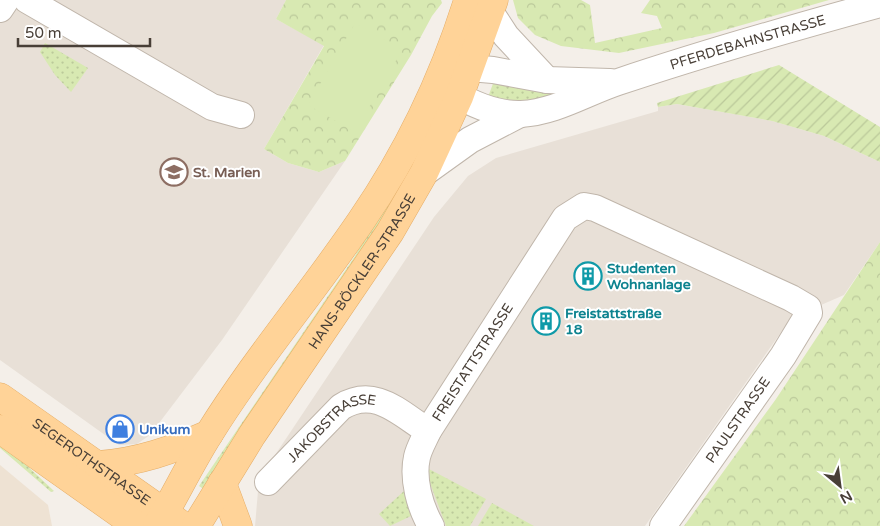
<svg xmlns="http://www.w3.org/2000/svg" width="880" height="526" font-family="'Varela Round',sans-serif">
<style>
.residential{fill:#e8e0d7}
.education{fill:#eee2d3}
.grass{fill:url(#grass-dots)}
.forest{fill:url(#forest-crowns)}
.garden{fill:url(#garden-furrows)}
.pitch{fill:#d8e9b2}
.lines{fill:none;stroke-linecap:round;stroke-linejoin:round}
.minor-casing{stroke:#c0b6ab;stroke-width:28}
.major-casing{stroke:#e5ad67;stroke-width:29}
.minor{stroke:#fff;stroke-width:26}
.major{stroke:#ffd398;stroke-width:28}
.labels{text-anchor:middle;dominant-baseline:central;stroke-width:4;stroke-linejoin:round;paint-order:stroke}
.street-label{font-size:14px;fill:#483f37;stroke:#fff}
.education-label{font-size:14px;font-weight:bold;fill:#785e54;stroke:#fff;text-anchor:start}
.culture-label{font-size:14px;font-weight:bold;fill:#0d838f;stroke:#fff;text-anchor:start}
.shop-label{font-size:14px;font-weight:bold;fill:#366cbe;stroke:#fff;text-anchor:start}
</style>
<defs>
<pattern id="grass-dots" width="8" height="8" patternUnits="userSpaceOnUse" patternTransform="scale(1.25)"><rect width="8" height="8" fill="#d8e9b2"/><path d="M2 2h.1M6 6h.1" fill="none" stroke="#bbc99a" stroke-width="1.8" stroke-linecap="round"/></pattern>
<pattern id="forest-crowns" width="20" height="18" patternUnits="userSpaceOnUse" patternTransform="scale(1.25)"><rect width="20" height="18" fill="#d8e9b2"/><path d="M2 6a3 3 0 1 1 6 0M12 15a3 3 0 1 1 6 0" fill="none" stroke="#bbc99a"/></pattern>
<pattern id="garden-furrows" width="10" height="10" patternUnits="userSpaceOnUse" patternTransform="scale(1.25)"><rect width="10" height="10" fill="#d8e9b2"/><path d="M-1 1l2-2M0 10L10 0M9 11l2-2" fill="none" stroke="#bbc99a"/></pattern>
</defs>
<rect width="100%" height="100%" fill="#f4efe9"/>
<g class="residential">
<path d="M 0,0 L 286,0 L 276,19 L 324,45 L 264,149 L 288,163 L 319,172 L 345,161 L 222,340 L 150,435 L 137,444 L 119,445 L 0,360 Z"/>
<path d="M 677,104 L 772,121 L 824,136 L 880,162 L 880,242 L 844,295 L 791,318 L 645,526 L 255,526 L 259,479 L 434,217 L 468,176 L 496,158 L 658,111 L 658,107 Z"/>
</g>
<path class="education" d="M 0,465 L 48,505 L 52,526 L 0,526 Z"/>
<g class="grass">
<path d="M 45,43 L 88,68 L 71,92 L 55,75 L 40,52 Z"/>
<path d="M 494,81 L 570,96 C 542,99 516,103 488,97 Z"/>
<path d="M 431,117 L 412,170 L 375,230 L 205,490 L 199,486 L 355,256 Z"/>
<path d="M 0,444 L 7,447 L 54,491 L 51,492 L 0,448 Z"/>
<path d="M 429,469 L 486,499 L 470,526 L 446,526 L 430,483 Z"/>
<path d="M 404,491 L 411,516 L 390,526 L 379,514 Z"/>
<path d="M 492,503 L 534,526 L 478,526 Z"/>
</g>
<g class="forest">
<path d="M 286,0 L 441,0 L 442,3 L 432,16 L 411,55 L 345,161 L 319,172 L 288,163 L 264,149 L 324,46 L 276,19 Z"/>
<path d="M 513,0 L 581,0 L 590,5 L 595,43 L 662,28 L 657,16 L 641,13 L 650,0 L 829,0 L 714,33 L 619,53 L 561,46 L 535,35 L 518,18 Z"/>
<path d="M 880,242 L 880,526 L 684,526 L 776,399 Z"/>
</g>
<path class="garden" d="M 779,65 L 880,127 L 880,162 L 824,136 L 772,121 L 677,104 L 658,107 L 657,103 Z"/>
<path class="pitch" d="M 355,23 L 402,50 L 355,132 L 308,105 Z"/>
<g class="lines">
<g class="minor-casing">
<g id="minor">
<path d="M 27,0 L 212,107 L 241,115"/>
<path d="M 0,9 L 6,0"/>
<path d="M 491,13 L 506,36 L 547,80"/>
<path d="M 447,66 L 493,70 L 547,80 L 610,82"/>
<path id="s1" d="M 439,86 C 464,99 491,115 521,114 C 556,112 585,93 618,82 C 704,53 792,28 880,4"/>
<path d="M 424,173 L 470,140 L 520,114"/>
<path id="s2" d="M 268,482 L 341,407 C 375,386 399,413 428,431"/>
<path id="s3" d="M 431,526 C 420,507 412,479 417,457 C 419,448 424,440 428,431 L 565,218 L 584,206 L 595,208 L 791,298 L 808,308 L 809,313 L 783,356 L 663,526"/>
</g>
</g>
<g class="major-casing">
<g id="major">
<path id="s4" d="M 0,397 L 179,523"/>
<path d="M 0,429 L 137,526"/>
<path d="M 98,465 C 139,462 172,450 209,434"/>
<path d="M 222,483 L 238,526"/>
<path d="M 157,526 C 175,496 190,464 209,434 C 255,360 312,293 361,221 C 407,154 444,77 468,0"/>
<path id="s5" d="M 196,526 L 252,435 L 390,232 L 424,173 L 459,97 L 494,0"/>
</g>
</g>
<use href="#minor" class="minor"/>
<use href="#major" class="major"/>
</g>
<defs>
<g id="school-ring" transform="scale(1.4375)"><circle r="9.5" fill="#fff" stroke="#8d6e63" stroke-width="1.5"/><path d="M0-5L7-2L0 1L-7-2ZM-4 1L0 2.5L4 1V4Q0 6-4 4Z" fill="#8d6e63"/></g>
<g id="building-ring" transform="scale(1.4375)"><circle r="9.5" fill="#fff" stroke="#0f9aa8" stroke-width="1.5"/><path d="M-4-6H4V6H1V3H-1V6H-4ZM-2.5-4.3h1.7v1.8h-1.7ZM.8-4.3h1.7v1.8H.8ZM-2.5-1h1.7V.8h-1.7ZM.8-1h1.7V.8H.8Z" fill="#0f9aa8"/></g>
<g id="shop-ring" transform="scale(1.4375)"><circle r="9.5" fill="#fff" stroke="#3f7fe0" stroke-width="1.5"/><path d="M-5-2.5h2.3a2.7 3.5 0 0 1 5.4 0H5L5.5 6h-11ZM-1.5-2.5h3a1.5 2.3 0 0 0-3 0Z" fill="#3f7fe0"/></g>
</defs>
<g fill-rule="evenodd">
<use href="#school-ring" x="174" y="172"/>
<use href="#building-ring" x="588" y="276"/>
<use href="#building-ring" x="546" y="321"/>
<use href="#shop-ring" x="120" y="429"/>
</g>
<g class="labels">
<g class="street-label">
<text stroke="none"><textPath href="#s1" startOffset="326">PFERDEBAHNSTRASSE</textPath></text>
<text stroke="none"><textPath href="#s5" startOffset="304">HANS-BÖCKLER-STRASSE</textPath></text>
<text stroke="none"><textPath href="#s3" startOffset="182">FREISTATTSTRASSE</textPath></text>
<text transform="translate(738 420) rotate(-55)">PAULSTRASSE</text>
<text stroke="none"><textPath href="#s2" startOffset="86">JAKOBSTRASSE</textPath></text>
<text stroke="none"><textPath href="#s4" startOffset="112">SEGEROTHSTRASSE</textPath></text>
</g>
<g class="education-label">
<text x="193" y="172">St. Marien</text>
</g>
<g class="culture-label">
<text x="607" y="268">Studenten<tspan x="607" dy="16">Wohnanlage</tspan></text>
<text x="565" y="313">Freistattstraße<tspan x="565" dy="16">18</tspan></text>
</g>
<g class="shop-label">
<text x="139" y="429">Unikum</text>
</g>
</g>
<g transform="translate(840 486) rotate(151)" stroke="#ffffff" stroke-width="4" paint-order="stroke">
<path d="M0-4L9 19L0 12L-9 19Z" fill="#483f37"/>
<text y="-8" font-size="14" font-weight="bold" text-anchor="middle" fill="#483f37">N</text>
</g>
<path d="M18 38v8h132v-8" fill="none" stroke="#483f37" stroke-width="2.5"/>
<text x="25" y="38" font-size="15" fill="#483f37" stroke="#ffffff" stroke-width="4" paint-order="stroke">50 m</text>
</svg>
